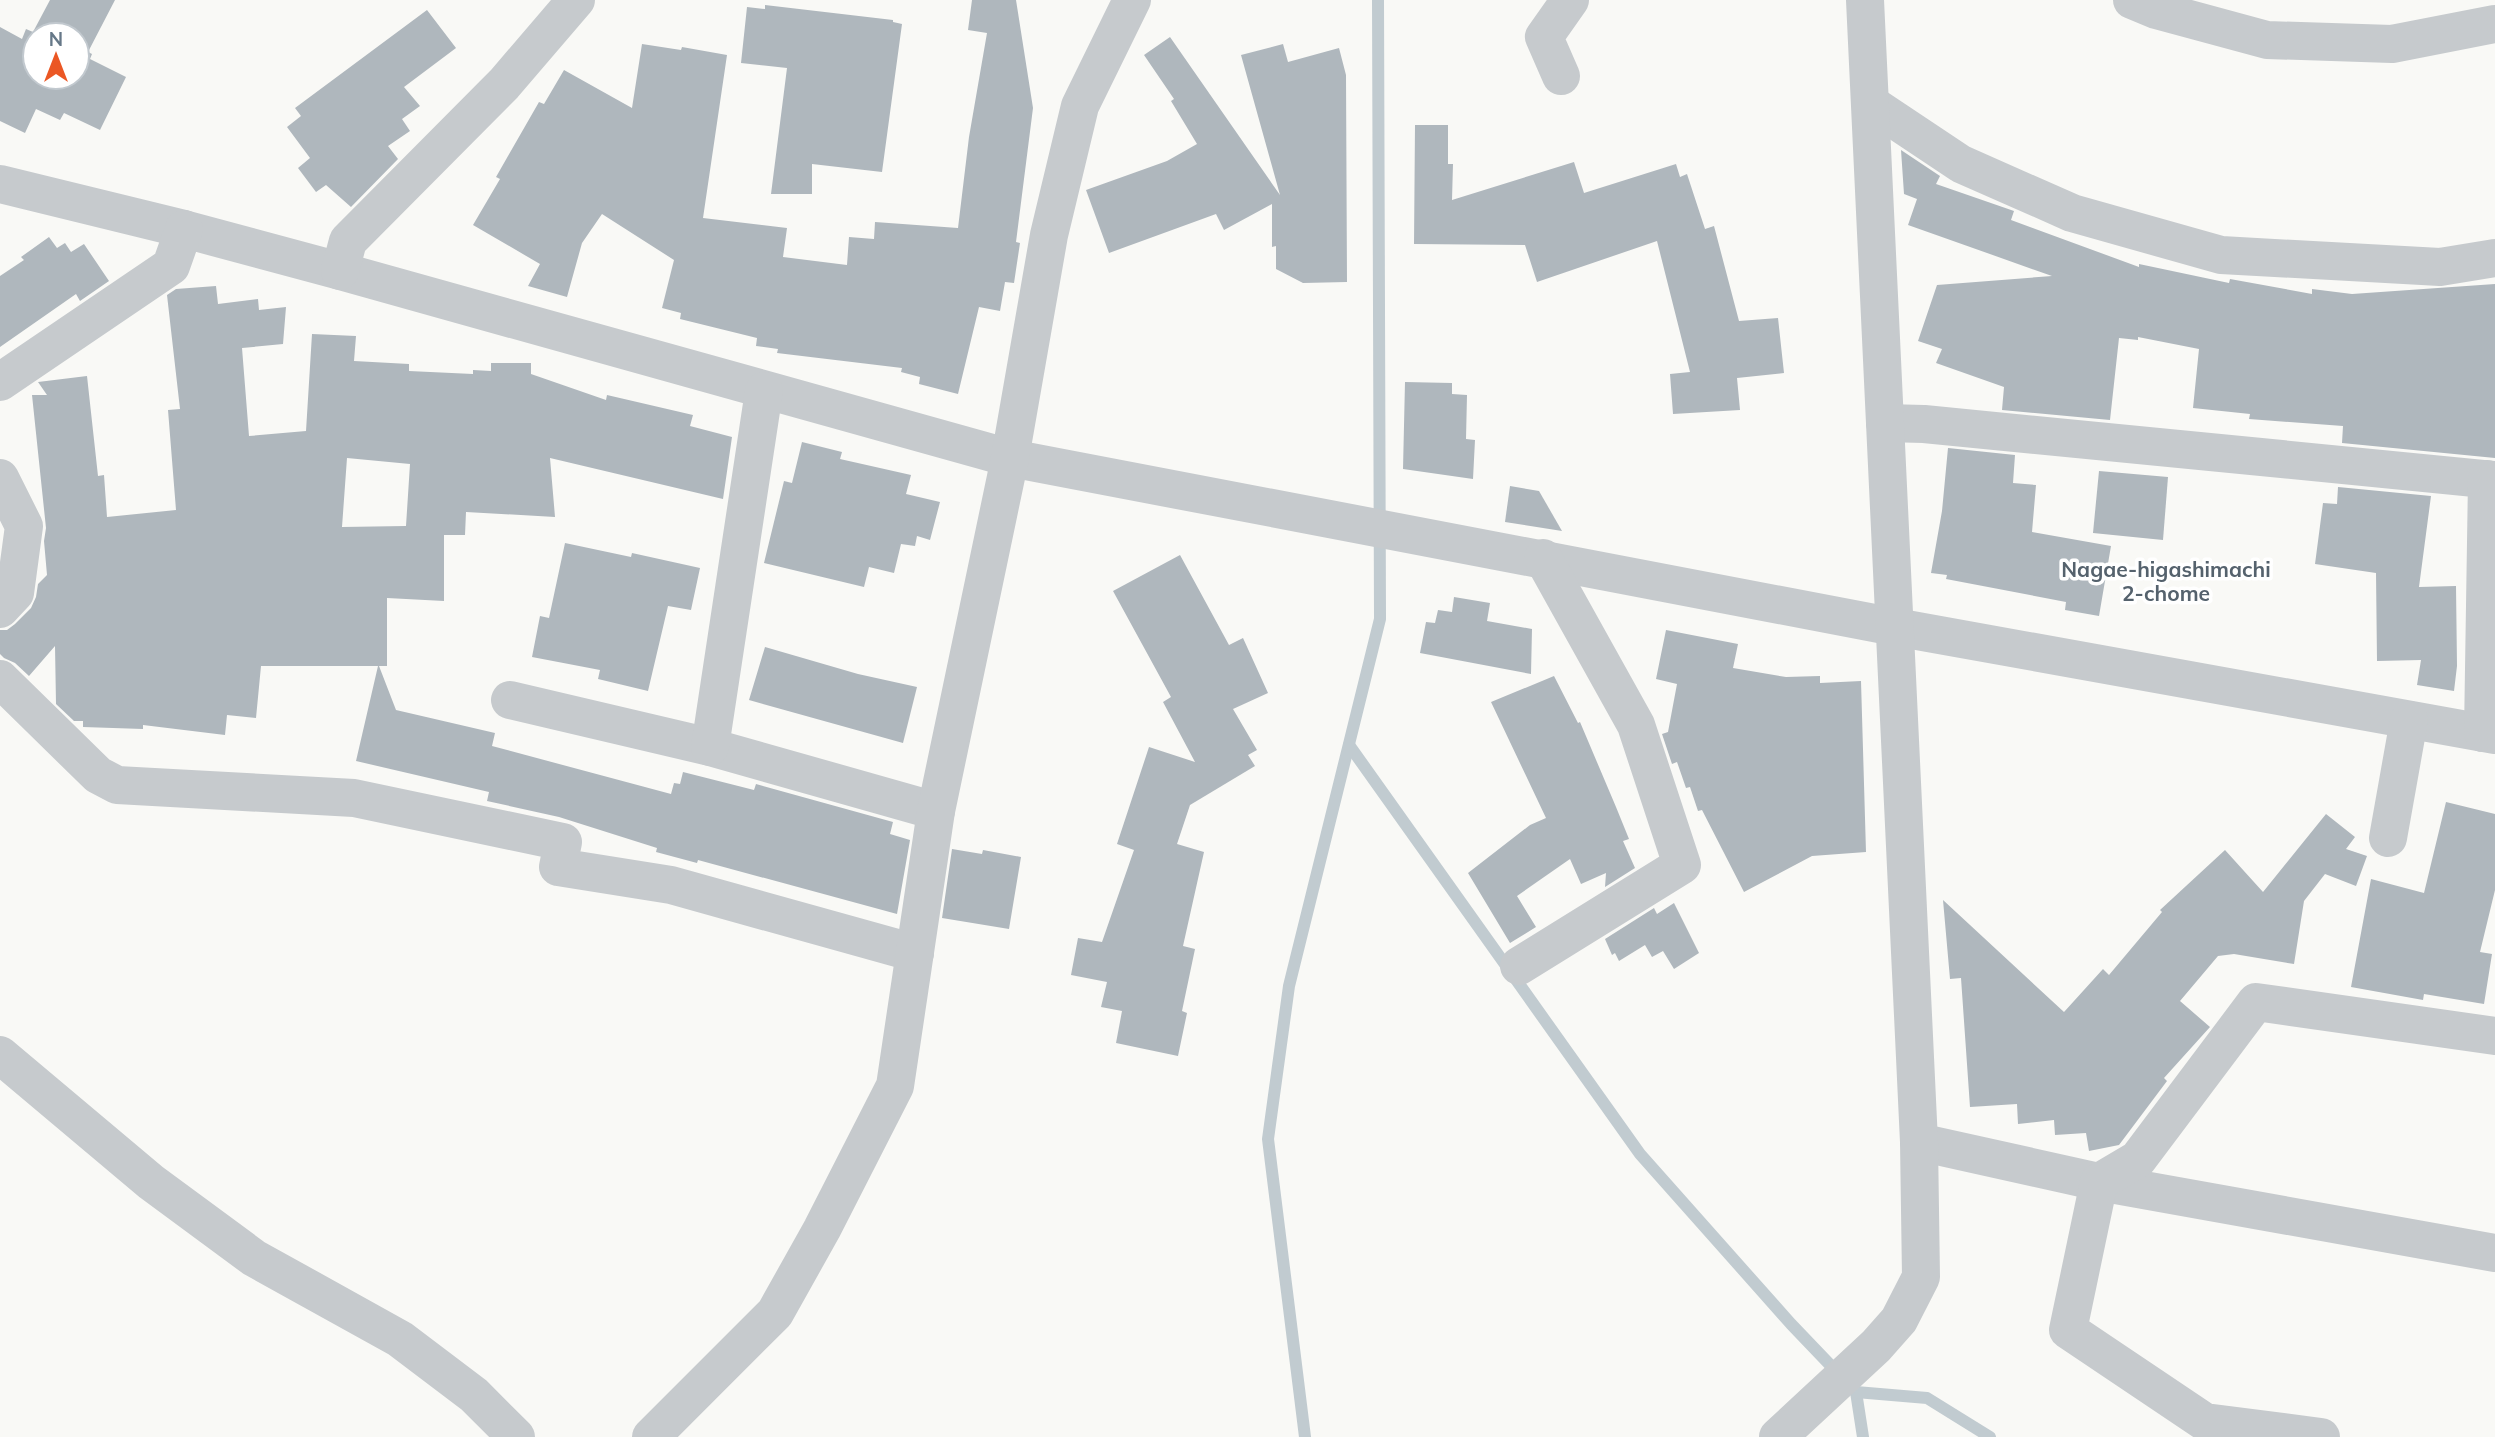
<svg xmlns="http://www.w3.org/2000/svg" width="2495" height="1437" font-family="Mulish,sans-serif">
<style>
.lines{fill:none;stroke-linecap:round;stroke-linejoin:round}
.stream{stroke:#c1cbd0;stroke-width:12}
.building{fill:#afb7bd;fill-rule:evenodd}
.minor{stroke:#c6cacd;stroke-width:38}
.labels{text-anchor:middle;dominant-baseline:central;stroke-width:7;stroke-linejoin:round;paint-order:stroke}
.neighbourhood-label{font-size:21px;font-weight:bold;fill:#55626d;stroke:#fff}
</style>
<rect width="100%" height="100%" fill="#f9f9f6"/>
<g class="lines">
<g class="stream">
<path d="M 1349,745 L 1640,1154 L 1791,1324 L 1856,1392 L 1863,1437"/>
<path d="M 1856,1392 L 1927,1398 L 1990,1437"/>
<path d="M 1305,1437 L 1268,1139 L 1289,986 L 1380,619 L 1378,0"/>
</g>
</g>
<g class="building">
<path d="M 50,0 L 115,0 L 88,52 L 92,54 L 90,59 L 126,77 L 100,130 L 64,113 L 60,120 L 36,109 L 25,133 L 0,121 L 0,27 L 22,39 L 26,29 L 33,32 ZM 35,35 L 77,35 L 77,77 L 35,77 Z"/>
<path d="M 972,0 L 1016,0 L 1033,108 L 1016,242 L 1020,243 L 1014,283 L 1005,282 L 1000,311 L 979,307 L 958,394 L 919,384 L 920,377 L 901,372 L 902,368 L 777,353 L 778,349 L 756,346 L 757,338 L 680,319 L 681,313 L 662,308 L 674,260 L 602,214 L 582,243 L 567,297 L 528,286 L 540,264 L 473,225 L 500,179 L 496,177 L 539,102 L 544,104 L 564,70 L 632,108 L 642,44 L 681,50 L 682,47 L 727,55 L 703,218 L 787,228 L 783,257 L 847,265 L 849,237 L 874,239 L 875,222 L 958,228 L 969,137 L 987,33 L 968,30 Z"/>
<path d="M 765,5 L 893,20 L 893,22 L 902,24 L 882,172 L 812,164 L 812,194 L 771,194 L 787,68 L 741,63 L 747,7 L 765,9 Z"/>
<path d="M 427,10 L 456,48 L 404,87 L 420,106 L 402,119 L 410,131 L 388,146 L 398,159 L 351,207 L 326,185 L 316,192 L 298,168 L 310,158 L 287,127 L 301,116 L 295,108 Z"/>
<path d="M 1170,37 L 1280,195 L 1241,55 L 1283,44 L 1288,62 L 1339,48 L 1346,75 L 1347,282 L 1303,283 L 1276,269 L 1276,246 L 1272,247 L 1272,204 L 1224,230 L 1216,214 L 1109,253 L 1086,190 L 1167,161 L 1197,144 L 1171,101 L 1174,99 L 1144,55 Z"/>
<path d="M 1415,125 L 1448,125 L 1448,164 L 1453,164 L 1452,200 L 1574,162 L 1584,193 L 1676,164 L 1680,177 L 1687,174 L 1705,229 L 1714,226 L 1739,321 L 1778,318 L 1784,373 L 1737,378 L 1740,410 L 1673,414 L 1670,374 L 1690,372 L 1657,241 L 1537,282 L 1525,245 L 1414,244 Z"/>
<path d="M 1901,150 L 1940,176 L 1936,184 L 2014,211 L 2011,220 L 2139,267 L 2139,264 L 2229,283 L 2230,279 L 2312,294 L 2312,289 L 2352,294 L 2495,284 L 2495,458 L 2342,443 L 2343,426 L 2249,419 L 2250,414 L 2193,408 L 2199,349 L 2138,337 L 2138,340 L 2119,338 L 2110,420 L 2002,410 L 2004,387 L 1936,363 L 1942,349 L 1918,341 L 1937,285 L 2052,276 L 1908,225 L 1917,199 L 1904,194 Z"/>
<path d="M 49,237 L 57,248 L 65,243 L 71,252 L 84,244 L 109,281 L 80,301 L 76,294 L 0,347 L 0,276 L 24,260 L 21,257 Z"/>
<path d="M 216,286 L 218,304 L 258,299 L 259,310 L 286,307 L 283,344 L 242,348 L 249,436 L 306,431 L 312,334 L 356,336 L 354,361 L 409,364 L 409,371 L 473,374 L 473,370 L 491,371 L 491,363 L 531,363 L 531,374 L 606,400 L 607,395 L 693,415 L 690,426 L 732,437 L 723,499 L 550,458 L 555,517 L 466,512 L 465,535 L 444,535 L 444,601 L 387,598 L 387,666 L 379,666 L 396,710 L 495,733 L 492,746 L 671,794 L 674,783 L 680,784 L 683,772 L 754,790 L 756,784 L 893,822 L 890,834 L 910,840 L 897,914 L 698,860 L 697,863 L 656,852 L 657,848 L 559,817 L 487,801 L 489,792 L 356,761 L 378,666 L 261,666 L 256,718 L 227,715 L 225,735 L 143,725 L 143,729 L 83,727 L 83,721 L 74,721 L 56,704 L 55,646 L 29,676 L 15,663 L 4,658 L 0,654 L 0,630 L 7,630 L 15,624 L 31,608 L 36,597 L 38,584 L 47,575 L 44,541 L 46,528 L 32,395 L 47,395 L 38,382 L 87,376 L 98,476 L 104,475 L 107,517 L 176,510 L 168,410 L 180,409 L 167,295 L 176,289 ZM 347,458 L 410,464 L 406,526 L 342,527 Z"/>
<path d="M 1405,382 L 1452,383 L 1452,394 L 1467,395 L 1466,439 L 1475,440 L 1473,479 L 1403,469 Z"/>
<path d="M 802,442 L 842,452 L 840,459 L 911,475 L 906,494 L 940,502 L 930,540 L 917,536 L 915,546 L 901,544 L 894,573 L 869,567 L 864,587 L 764,563 L 784,481 L 792,483 Z"/>
<path d="M 1948,448 L 2015,455 L 2013,483 L 2036,485 L 2032,532 L 2111,546 L 2099,616 L 2065,610 L 2066,602 L 1946,579 L 1947,575 L 1931,573 L 1942,511 Z"/>
<path d="M 2099,471 L 2168,477 L 2163,540 L 2093,533 Z"/>
<path d="M 1510,486 L 1539,491 L 1562,531 L 1505,522 Z"/>
<path d="M 2338,487 L 2431,496 L 2419,587 L 2456,586 L 2457,666 L 2454,691 L 2417,685 L 2421,660 L 2377,661 L 2376,573 L 2315,564 L 2323,503 L 2337,504 Z"/>
<path d="M 565,543 L 631,557 L 632,553 L 700,568 L 691,610 L 668,606 L 648,691 L 598,679 L 600,670 L 532,657 L 540,616 L 549,618 Z"/>
<path d="M 1180,555 L 1229,645 L 1243,638 L 1268,693 L 1233,709 L 1257,750 L 1248,755 L 1255,766 L 1190,805 L 1177,844 L 1204,852 L 1183,946 L 1195,949 L 1182,1011 L 1187,1013 L 1178,1056 L 1116,1043 L 1122,1011 L 1101,1007 L 1107,982 L 1071,975 L 1078,938 L 1102,942 L 1134,850 L 1117,844 L 1149,747 L 1195,762 L 1163,702 L 1171,697 L 1113,591 Z"/>
<path d="M 1454,597 L 1490,603 L 1487,621 L 1532,629 L 1531,674 L 1420,653 L 1426,622 L 1435,623 L 1438,610 L 1452,612 Z"/>
<path d="M 1666,630 L 1738,644 L 1733,668 L 1786,677 L 1820,676 L 1820,683 L 1861,681 L 1866,852 L 1812,856 L 1744,892 L 1702,810 L 1698,811 L 1690,787 L 1686,788 L 1677,762 L 1672,764 L 1662,734 L 1668,732 L 1677,684 L 1656,679 Z"/>
<path d="M 765,647 L 858,674 L 917,687 L 903,743 L 749,700 Z"/>
<path d="M 1554,676 L 1578,723 L 1580,722 L 1616,807 L 1629,839 L 1623,841 L 1635,868 L 1605,887 L 1606,873 L 1581,884 L 1570,859 L 1517,896 L 1536,927 L 1510,943 L 1468,873 L 1530,825 L 1546,818 L 1491,702 Z"/>
<path d="M 2446,802 L 2495,814 L 2495,890 L 2480,952 L 2492,954 L 2484,1004 L 2424,994 L 2423,1000 L 2351,987 L 2371,879 L 2424,893 Z"/>
<path d="M 2326,814 L 2355,837 L 2346,849 L 2367,856 L 2356,886 L 2325,874 L 2304,901 L 2294,964 L 2234,954 L 2218,956 L 2180,1001 L 2210,1027 L 2164,1078 L 2167,1081 L 2119,1145 L 2089,1151 L 2086,1133 L 2055,1135 L 2054,1120 L 2018,1124 L 2017,1104 L 1970,1107 L 1961,978 L 1950,979 L 1943,900 L 2064,1012 L 2103,969 L 2109,975 L 2162,912 L 2160,910 L 2225,850 L 2263,892 Z"/>
<path d="M 952,849 L 982,854 L 983,850 L 1021,857 L 1009,929 L 942,918 Z"/>
<path d="M 1674,903 L 1699,953 L 1674,969 L 1663,951 L 1652,957 L 1645,945 L 1619,961 L 1615,953 L 1612,955 L 1605,939 L 1654,908 L 1657,914 Z"/>
</g>
<g class="lines">
<g class="minor">
<path d="M 2132,0 L 2156,10 L 2267,40 L 2392,44 L 2495,24"/>
<path d="M 1561,76 L 1544,37 L 1570,0"/>
<path d="M 1871,104 L 1961,164 L 2072,213 L 2221,255 L 2440,267 L 2495,258"/>
<path d="M 0,184 L 184,229 L 340,271 L 1010,458 L 1895,627 L 2495,735"/>
<path d="M 340,271 L 348,241 L 504,84 L 576,0"/>
<path d="M 0,382 L 171,266 L 184,229"/>
<path d="M 1885,423 L 1924,424 L 2495,480"/>
<path d="M 0,478 L 24,526 L 15,593 L 0,609"/>
<path d="M 0,679 L 98,775 L 117,785 L 354,798 L 563,842 L 558,867 L 671,885 L 915,953"/>
<path d="M 510,700 L 710,747 L 936,811"/>
<path d="M 2483,733 L 2487,479"/>
<path d="M 710,747 L 764,391"/>
<path d="M 2388,838 L 2409,720"/>
<path d="M 1519,966 L 1682,865 L 1636,725 L 1543,558"/>
<path d="M 0,1055 L 151,1182 L 254,1258 L 400,1339 L 474,1395 L 516,1437"/>
<path d="M 1919,1142 L 2099,1182 L 2495,1253"/>
<path d="M 651,1437 L 775,1313 L 822,1229 L 895,1086 L 936,811 L 1010,458 L 1049,235 L 1080,106 L 1132,0"/>
<path d="M 1778,1437 L 1876,1346 L 1899,1320 L 1921,1277 L 1919,1142 L 1865,0"/>
<path d="M 2321,1437 L 2205,1422 L 2068,1330 L 2099,1182 L 2138,1159 L 2256,1002 L 2495,1036"/>
</g>
</g>
<g class="labels">
<g class="neighbourhood-label">
<text x="2166" y="569">Nagae-higashimachi<tspan x="2166" dy="24">2-chome</tspan></text>
</g>
</g>
<g transform="translate(56 56)"><circle r="33" fill="#ffffff" stroke="#c2c9cf" stroke-width="2"/>
<path d="M0-5L12 26L0 18L-12 26Z" fill="#eb5724"/>
<text y="-10" font-size="19" font-weight="bold" text-anchor="middle" fill="#667888">N</text>
</g>
</svg>
